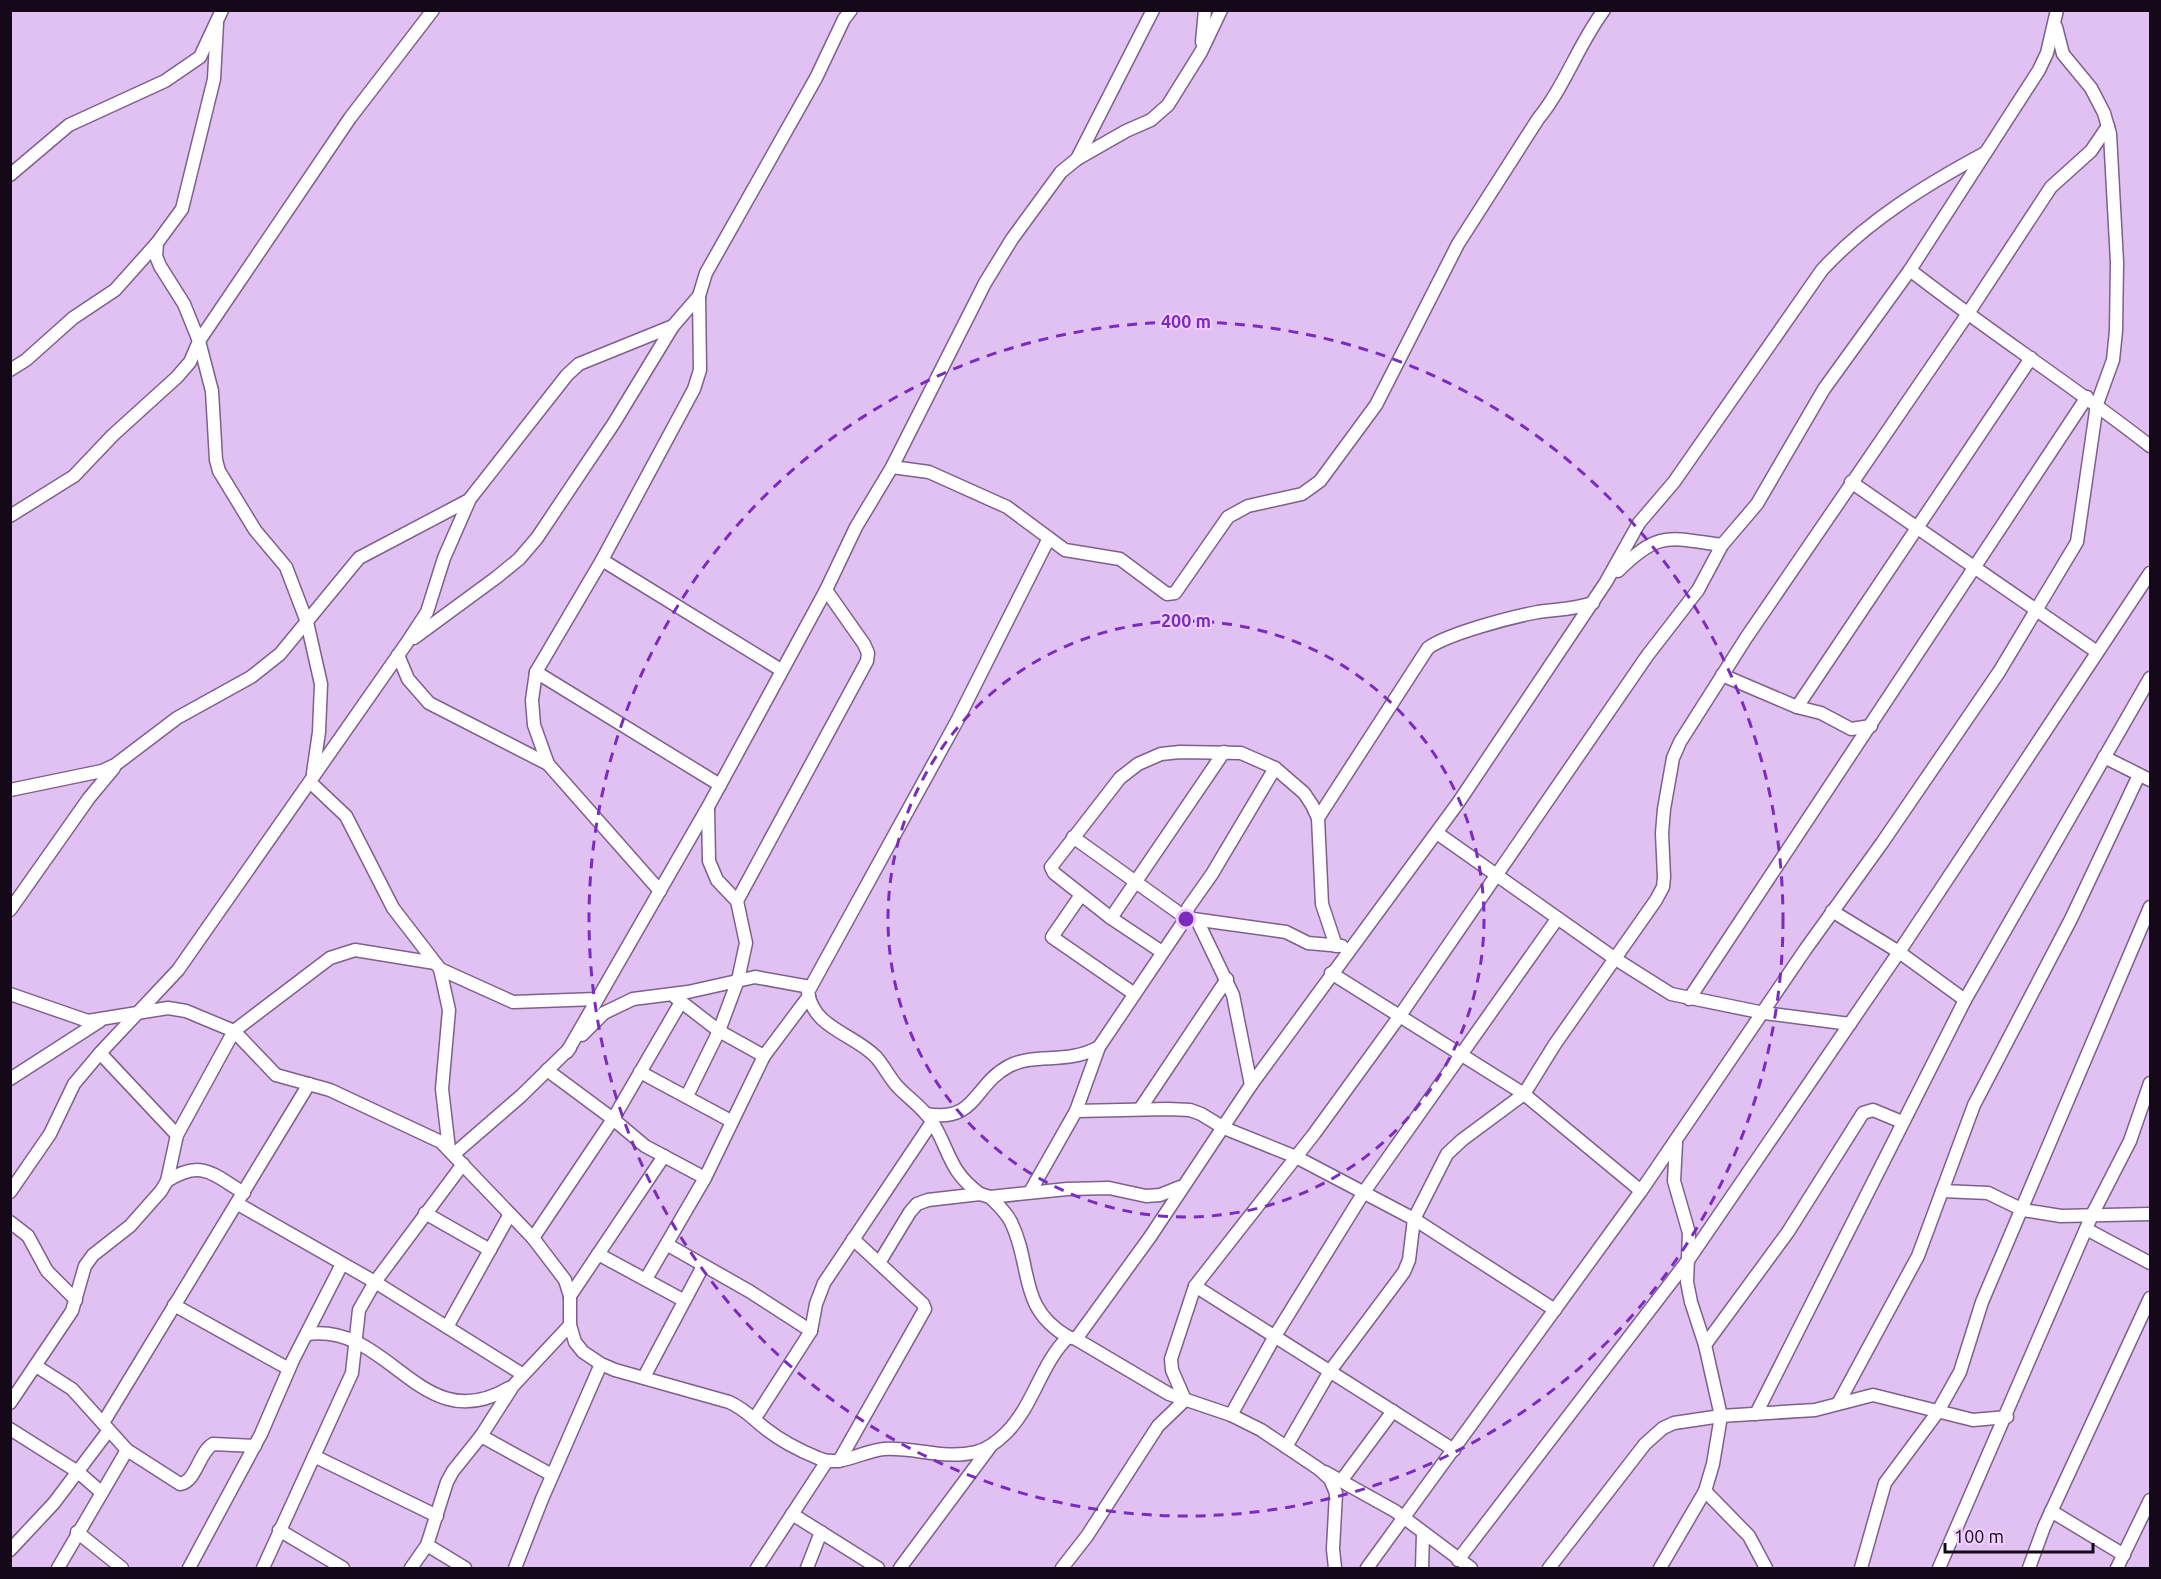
<svg xmlns="http://www.w3.org/2000/svg" width="2161" height="1579" font-family="Ubuntu,sans-serif">
<style>
.lines{fill:none;stroke-linecap:round;stroke-linejoin:round}
.street-casing{stroke:#7d608b;stroke-width:15}
.street{stroke:#fff;stroke-width:12}
.ring{fill:none;stroke:#7b2cbf;stroke-width:3;stroke-dasharray:10 8}
.centre{fill:#7b2cbf;stroke:#eecdfe;stroke-width:3}
.ring-label{font-size:18px;text-anchor:middle;font-weight:bold;fill:#7b2cbf;stroke:#eecdfe;stroke-width:4.5;stroke-linejoin:round;paint-order:stroke}
</style>
<rect width="100%" height="100%" fill="#e1c1f1"/>
<g class="lines">
<g class="street-casing">
<g id="street">
<path d="M 1202,42 L 1205,10"/>
<path d="M 1077,159 L 1153,10"/>
<path d="M 10,175 L 69,125 L 165,81 L 200,57 L 222,10"/>
<path d="M 157,243 L 156,256 L 160,266 L 184,304 L 199,341 L 212,391 L 216,460 L 219,471 L 255,530 L 286,567 L 307,622 L 321,684 L 319,732 L 313,773"/>
<path d="M 1910,270 C 1988,331 2072,385 2150,446"/>
<path d="M 10,370 L 26,360 L 73,318 L 115,290 L 157,243 L 182,209 L 214,79 L 217,23"/>
<path d="M 892,467 L 929,472 L 1007,507 L 1065,550 L 1120,559 L 1167,594 L 1175,593 L 1228,517 L 1248,506 L 1302,494 L 1320,481 L 1376,405 L 1458,244 L 1538,119 C 1565,86 1578,45 1604,10"/>
<path d="M 1851,482 L 2097,652"/>
<path d="M 10,516 L 74,476 L 113,435 L 177,377 L 190,362 L 199,341 L 350,118 L 433,10"/>
<path d="M 602,560 L 781,670"/>
<path d="M 1618,571 C 1659,530 1669,538 1722,545"/>
<path d="M 414,638 L 497,577 L 519,559 L 537,538 L 614,423 L 673,326"/>
<path d="M 398,655 L 408,679 L 429,703 L 548,764"/>
<path d="M 536,672 L 720,785"/>
<path d="M 1722,675 L 1797,707 L 1821,713 L 1851,729 L 1871,726"/>
<path d="M 1797,707 L 2031,358"/>
<path d="M 2104,757 L 2150,780"/>
<path d="M 310,782 L 346,816 L 393,908 L 440,969 L 449,1010 L 442,1089 L 449,1149"/>
<path d="M 10,790 L 102,771 L 115,765 L 177,718 L 251,677 L 280,654 L 359,558 L 469,500 L 567,375 L 579,364 L 673,326 L 699,296 L 706,273 L 816,78 L 844,19 L 851,10"/>
<path d="M 1318,818 L 1428,648 C 1449,633 1512,617 1538,612 C 1559,609 1571,610 1593,603"/>
<path d="M 1437,833 L 1614,958 L 1671,994 L 1764,1013 L 1850,1024"/>
<path d="M 1073,837 L 1186,918 L 1286,932 L 1308,943 L 1342,946"/>
<path d="M 660,891 L 548,764 L 534,725 L 532,700 L 536,672 L 602,560 L 694,389 L 700,370 L 699,296"/>
<path d="M 1081,895 L 1052,937 L 1133,993"/>
<path d="M 737,901 L 867,661 L 868,653 L 864,644 L 826,590"/>
<path d="M 10,910 L 89,798 L 114,768"/>
<path d="M 1832,911 L 1899,952 L 1965,1000"/>
<path d="M 1111,918 L 1224,752"/>
<path d="M 1197,920 L 1233,995 L 1251,1085"/>
<path d="M 1162,952 L 1111,918 L 1054,873 L 1051,867 L 1120,778 L 1138,764 L 1161,754 L 1180,752 L 1241,753 L 1275,768 L 1304,793 L 1312,805 L 1318,818 L 1322,904 L 1336,946"/>
<path d="M 440,969 L 513,1002 L 597,999"/>
<path d="M 1331,973 L 1524,1094 L 1641,1191"/>
<path d="M 10,994 L 88,1021 L 168,1008 L 186,1011 L 234,1031 L 276,1075 L 330,1090 L 441,1142 L 533,1238 L 565,1280 L 570,1296 L 570,1325 L 575,1342 L 583,1352 L 601,1364 L 615,1370 L 729,1402 C 745,1409 753,1419 766,1429 C 780,1440 801,1451 818,1458 C 839,1468 862,1451 884,1449 C 915,1447 945,1460 976,1452 C 988,1449 997,1442 1006,1433 C 1034,1405 1040,1365 1068,1337 L 1076,1339 L 1169,1394 L 1231,1415 L 1261,1430 L 1319,1469 L 1330,1479 L 1336,1493 L 1333,1549 L 1335,1568"/>
<path d="M 675,997 L 719,1031 L 764,1056"/>
<path d="M 1689,999 L 2087,397"/>
<path d="M 582,1035 L 604,1013 L 633,999 L 688,992 L 755,977 L 810,987"/>
<path d="M 567,1052 L 708,807 L 826,590 L 856,527 L 892,467 L 985,283 L 1012,239 L 1061,172 L 1077,159 L 1126,131 L 1151,120 L 1168,105 L 1201,52 L 1221,10"/>
<path d="M 100,1053 L 177,1135 L 234,1031 L 330,958 L 355,950 L 435,963"/>
<path d="M 547,1070 L 613,1119 L 645,1146 L 705,1178"/>
<path d="M 640,1072 L 731,1121"/>
<path d="M 10,1079 L 100,1021"/>
<path d="M 687,1096 L 719,1031 L 738,980 L 746,943 L 737,901 L 717,880 L 709,861 L 708,808"/>
<path d="M 1140,1109 L 1227,979"/>
<path d="M 1076,1111 L 1168,1109 L 1190,1110 L 1201,1114 L 1224,1128 L 1296,1157 L 1414,1219 L 1555,1310"/>
<path d="M 926,1114 C 977,1123 973,1085 1009,1066 C 1036,1052 1067,1065 1099,1047"/>
<path d="M 454,1154 L 521,1096 L 570,1048"/>
<path d="M 167,1181 C 202,1159 212,1174 244,1193"/>
<path d="M 1942,1191 L 1988,1193 L 2023,1210 L 2061,1216 L 2150,1214"/>
<path d="M 10,1192 L 50,1134 L 74,1084 L 100,1053 L 178,970 L 406,644 L 427,612 L 444,558 L 469,501"/>
<path d="M 1030,1192 L 1076,1111 L 1099,1047 L 1186,918 L 1188,908 L 1212,874 L 1275,768"/>
<path d="M 980,1194 C 949,1171 951,1154 933,1123 C 924,1108 909,1099 897,1086 C 889,1077 884,1066 876,1057 C 854,1034 813,1028 808,992 L 957,721 L 1049,538"/>
<path d="M 990,1197 C 998,1205 1006,1212 1011,1222 C 1033,1267 1017,1307 1068,1337"/>
<path d="M 238,1204 L 375,1282 L 522,1374"/>
<path d="M 425,1213 L 490,1250"/>
<path d="M 10,1222 L 28,1236 L 47,1271 L 76,1300"/>
<path d="M 2088,1230 L 2150,1263"/>
<path d="M 533,1238 L 613,1119 L 681,1002"/>
<path d="M 668,1245 L 749,1291 L 811,1331"/>
<path d="M 598,1254 L 683,1300"/>
<path d="M 879,1263 L 910,1212 L 917,1204 L 928,1200 L 980,1194 L 990,1197 L 1067,1189 L 1109,1188 L 1146,1196 L 1160,1195 L 1180,1187"/>
<path d="M 646,1279 L 705,1178 L 764,1056 L 809,996"/>
<path d="M 1195,1286 L 1454,1450"/>
<path d="M 570,1296 L 664,1156"/>
<path d="M 174,1305 L 289,1369"/>
<path d="M 447,1327 L 510,1214"/>
<path d="M 308,1334 C 391,1323 421,1440 509,1388"/>
<path d="M 1076,1339 L 1150,1237 L 1251,1085 L 1458,803 L 1606,582 L 1639,523 L 1674,482 L 1822,270 C 1867,221 1927,184 1985,153"/>
<path d="M 1705,1345 L 1788,1232 L 1863,1113 L 1873,1110 L 1902,1122"/>
<path d="M 36,1366 L 72,1389 L 127,1450 L 180,1484 C 196,1482 199,1452 213,1444 L 255,1446"/>
<path d="M 644,1377 L 703,1266"/>
<path d="M 1839,1402 L 1918,1256 L 1974,1105 L 2071,919 L 2139,775"/>
<path d="M 10,1403 L 72,1311 L 85,1266 L 93,1255 L 130,1226 L 161,1191 L 167,1181 L 177,1135"/>
<path d="M 1756,1414 L 1965,1000 L 2150,678"/>
<path d="M 1231,1415 L 1275,1336 L 1364,1192 L 1557,919"/>
<path d="M 755,1418 L 811,1331 L 816,1304 L 824,1283 L 932,1122"/>
<path d="M 103,1423 L 309,1084"/>
<path d="M 10,1429 L 78,1472 L 101,1492"/>
<path d="M 481,1436 L 552,1475"/>
<path d="M 1286,1447 L 1330,1371 L 1404,1272 L 1409,1260 L 1414,1219 L 1447,1154 L 1462,1140 L 1524,1094 L 1555,1044 L 1656,900 L 1663,887 L 1664,877 L 1662,833 L 1664,809 L 1673,758 L 1680,742 L 1746,638 L 1967,315 L 2051,187 L 2091,151 L 2108,126"/>
<path d="M 314,1456 L 437,1516"/>
<path d="M 839,1461 L 925,1309 L 923,1304 L 853,1239"/>
<path d="M 1325,1472 L 1395,1511 L 1471,1568"/>
<path d="M 1341,1481 L 1393,1411"/>
<path d="M 1705,1491 L 1749,1536 L 1766,1568"/>
<path d="M 2051,1511 L 2124,1555"/>
<path d="M 792,1514 L 878,1568"/>
<path d="M 279,1530 L 343,1568"/>
<path d="M 77,1532 L 122,1568"/>
<path d="M 427,1545 L 465,1568"/>
<path d="M 10,1550 L 54,1503 L 109,1430"/>
<path d="M 1458,1560 L 1689,1259 L 1899,952 L 2150,573"/>
<path d="M 58,1568 L 127,1450"/>
<path d="M 189,1568 L 261,1434 L 293,1360 L 342,1264"/>
<path d="M 263,1568 L 352,1373 L 359,1310 L 375,1282 L 463,1164"/>
<path d="M 411,1568 L 427,1545 L 447,1482 L 453,1471 L 481,1436 L 513,1386 L 570,1325"/>
<path d="M 515,1568 L 542,1499 L 601,1364"/>
<path d="M 757,1568 L 827,1461"/>
<path d="M 807,1568 L 821,1532"/>
<path d="M 900,1568 L 990,1447"/>
<path d="M 1062,1568 L 1087,1536 L 1158,1426 L 1185,1400 L 1172,1370 L 1171,1359 L 1195,1286 L 1314,1134 L 1399,1017 L 1647,656 L 1698,590 L 1722,545 L 1757,504 L 1824,389 L 1910,270 L 2039,70 L 2047,53 L 2057,10"/>
<path d="M 1367,1568 L 1641,1191 L 1805,950 L 1882,843 L 1999,672 L 2077,542 L 2097,404 L 2113,360 L 2116,331 L 2117,262 L 2110,134 L 2104,113 L 2091,88 L 2063,54 L 2056,27"/>
<path d="M 1422,1568 L 1423,1534"/>
<path d="M 1549,1568 L 1645,1444 L 1663,1428 L 1674,1423 L 1721,1416 L 1815,1410 L 1873,1395 L 1973,1420 L 2007,1417"/>
<path d="M 1660,1568 L 1705,1491 L 1713,1464 L 1721,1416 L 1705,1345 L 1691,1302 L 1687,1282 L 1689,1233 L 1674,1181 L 1676,1143"/>
<path d="M 1861,1568 L 1885,1483 L 1937,1413 L 1960,1372 L 1982,1302 L 2150,907"/>
<path d="M 1939,1568 L 2092,1215 L 2130,1141 L 2150,1083"/>
<path d="M 2029,1568 L 2044,1527 L 2150,1298"/>
<path d="M 2117,1568 L 2150,1500"/>
</g>
</g>
<use href="#street" class="street"/>
</g>
<g class="ring">
<circle cx="1186" cy="919" r="298"/>
<circle cx="1186" cy="919" r="597"/>
</g>
<circle cx="1186" cy="919" r="9" class="centre"/>
<g class="ring-label">
<text x="1186" y="328">400 m</text>
<text x="1186" y="627">200 m</text>
</g>
<rect width="2161" height="1579" fill="none" stroke="#140819" stroke-width="24"/>
<path d="M1945 1543v9h148v-9" fill="none" stroke="#140819" stroke-width="3"/>
<text x="1954" y="1543" font-size="18" fill="#140819" stroke="#eecdfe" stroke-width="4.5" paint-order="stroke">100 m</text>
</svg>
